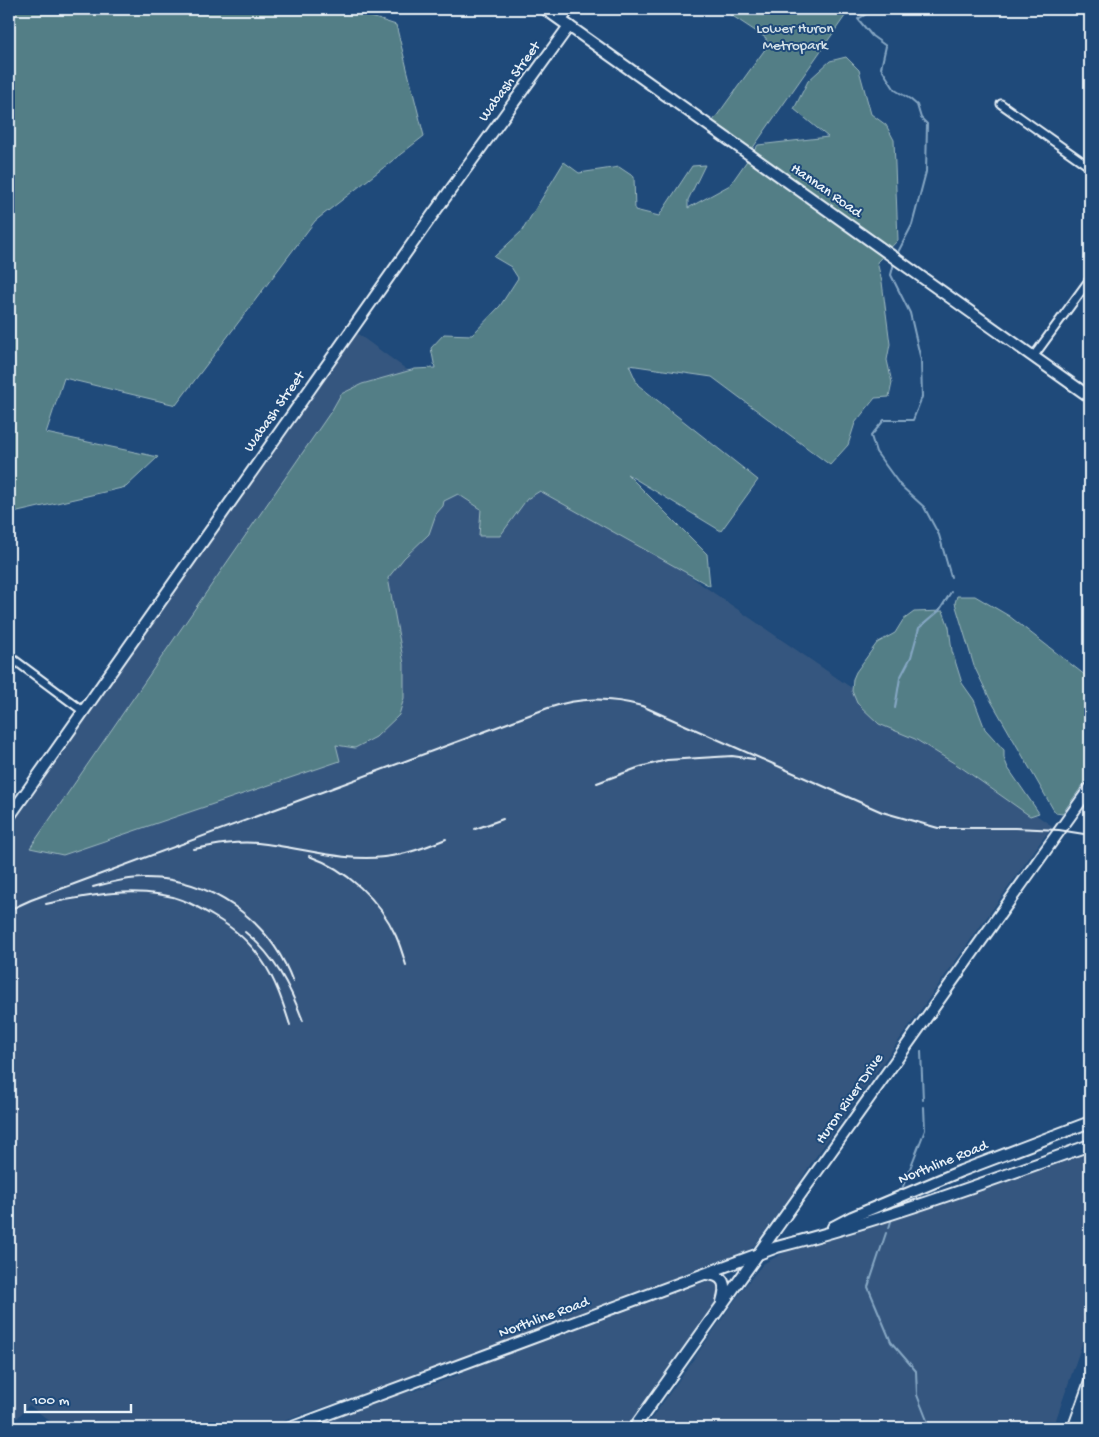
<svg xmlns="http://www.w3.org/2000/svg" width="1099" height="1437" font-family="'Gochi Hand',sans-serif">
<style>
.built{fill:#36577f}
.green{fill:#527e86;stroke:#9db8bf}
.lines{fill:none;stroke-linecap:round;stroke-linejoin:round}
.stream{stroke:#86a7c4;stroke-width:2}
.street-casing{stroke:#e8f1f8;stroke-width:11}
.secondary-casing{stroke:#e8f1f8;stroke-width:14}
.street{stroke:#1f4a7a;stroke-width:7}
.secondary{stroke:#1f4a7a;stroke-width:10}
.rail{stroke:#e8f1f8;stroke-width:2}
.labels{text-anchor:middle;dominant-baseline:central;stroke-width:4;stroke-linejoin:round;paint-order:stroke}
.park-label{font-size:15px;fill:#d2e0e7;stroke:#1f4a7a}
.street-label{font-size:15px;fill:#e8f1f8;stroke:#1f4a7a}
</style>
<rect width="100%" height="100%" fill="#1f4a7a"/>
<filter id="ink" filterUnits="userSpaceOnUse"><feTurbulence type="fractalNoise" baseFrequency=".02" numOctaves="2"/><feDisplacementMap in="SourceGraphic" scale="10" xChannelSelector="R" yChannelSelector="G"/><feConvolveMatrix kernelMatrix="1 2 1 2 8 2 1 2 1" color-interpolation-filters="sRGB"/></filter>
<g filter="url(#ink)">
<g class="built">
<path d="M 355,332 L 705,587 L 1052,826 L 810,1165 L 794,1191 L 755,1245 L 749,1250 L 685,1273 L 655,1288 L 530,1335 L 264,1428 L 59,1428 L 29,1405 L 9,1427 L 9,829 Z"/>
<path d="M 1090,1144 L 1090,1321 L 1053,1428 L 645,1428 L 745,1286 L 763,1264 L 787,1251 L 806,1244 Z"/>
<path d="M 711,1280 L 715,1280 L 720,1285 L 721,1293 L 718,1298 L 625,1428 L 303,1428 L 394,1394 L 414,1391 L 458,1375 L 475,1364 L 662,1295 Z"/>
</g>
<g class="green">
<path d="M 9,9 L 347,9 L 396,25 L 424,136 L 315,221 L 176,405 L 64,378 L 46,433 L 158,457 L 126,487 L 9,514 Z"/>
<path d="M 736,9 L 850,9 L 752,149 L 713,121 L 766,48 L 766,38 L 731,15 Z"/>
<path d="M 846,57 L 859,70 L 871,114 L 886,125 L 894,140 L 898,240 L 877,262 L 882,282 L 890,344 L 887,360 L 892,383 L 889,397 L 875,398 L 855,423 L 848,445 L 830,465 L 712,377 L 629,365 L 638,385 L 758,480 L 721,531 L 627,474 L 707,554 L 710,586 L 540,491 L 527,499 L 500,536 L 479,536 L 481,509 L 458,494 L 444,501 L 443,506 L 436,514 L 429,534 L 404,558 L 388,578 L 404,664 L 404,698 L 399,715 L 376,737 L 355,748 L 336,745 L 340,761 L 63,855 L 30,848 L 332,410 L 341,394 L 362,384 L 415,369 L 435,368 L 431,348 L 444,334 L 472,335 L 500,306 L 518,278 L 511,267 L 494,257 L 522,231 L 564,162 L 579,173 L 619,167 L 634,177 L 635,210 L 659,216 L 692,166 L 705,165 L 688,200 L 688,208 L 730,185 L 758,145 L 828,137 L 794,109 L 808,81 L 830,61 Z"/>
<path d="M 957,596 L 975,596 L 1009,616 L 1090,679 L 1090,775 L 1062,814 L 1056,813 L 1053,809 L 990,699 L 974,666 L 955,603 Z"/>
<path d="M 943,611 L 949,627 L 952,651 L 962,683 L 974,700 L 985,729 L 1004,750 L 1004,758 L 1008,768 L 1039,813 L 1030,816 L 962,768 L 915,739 L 879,724 L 857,703 L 852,691 L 853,679 L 856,672 L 877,643 L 895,633 L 903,620 L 914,612 Z"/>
</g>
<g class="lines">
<g class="stream">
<path d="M 870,9 L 868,13 L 858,19 L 872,36 L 886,46 L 881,68 L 895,90 L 910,99 L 917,105 L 921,118 L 927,124 L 926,172 L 912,225 L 896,256"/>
<path d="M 894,263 L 891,275 L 910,313 L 921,360 L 922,397 L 913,420 L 884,420 L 871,436 L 876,452 L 900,485 L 924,507 L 939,535 L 951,577"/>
<path d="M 895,708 L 900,678 L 911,657 L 919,628 L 939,611 L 951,592"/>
<path d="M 921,1051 L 923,1100"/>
<path d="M 902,1189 L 925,1130 L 924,1107"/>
<path d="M 9,1190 L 13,1193"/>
<path d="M 889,1228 L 892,1218"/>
<path d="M 886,1233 L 868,1287 L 891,1342 L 916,1371 L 917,1395 L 930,1428"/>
</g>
<g class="street-casing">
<g id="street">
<path d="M 562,21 L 571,9"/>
<path d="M 1001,104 L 1090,167"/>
<path d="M 1033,357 L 1090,279"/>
<path d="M 9,656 L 83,711"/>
</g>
</g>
<g class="secondary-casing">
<g id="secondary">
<path d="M 545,9 L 1090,397"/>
<path d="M 9,817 L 431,217 L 569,26"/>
<path d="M 833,1227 L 852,1217 L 961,1171 L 1090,1122"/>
<path d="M 706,1274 C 725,1275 727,1285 722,1302"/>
<path d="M 290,1428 L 777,1247 C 883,1220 987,1182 1090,1145"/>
<path d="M 634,1428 L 1090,788"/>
</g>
</g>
<use href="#street" class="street"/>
<use href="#secondary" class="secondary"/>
<g class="rail">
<path d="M 597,783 L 640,767 L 667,760 L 732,756 L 754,759"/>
<path d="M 475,829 L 503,819"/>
<path d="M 194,849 C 215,845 236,841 258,843 C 300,847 342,862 384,857 C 405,855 426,847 446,839"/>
<path d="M 309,856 C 346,869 380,900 396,936 C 400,945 403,955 406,965"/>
<path d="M 93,887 C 109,883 126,878 142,878 C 209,876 270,920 293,982"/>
<path d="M 46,904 C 89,895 140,885 182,900 C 193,904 203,910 213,916 C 232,927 251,943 263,962 C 276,981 283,1003 290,1025"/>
<path d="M 9,910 L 31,900 L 548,708 C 580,697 609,697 642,706 L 882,812 L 938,828 L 1015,828 L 1059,830 L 1090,835"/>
<path d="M 245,932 C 274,955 290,986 303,1021"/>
<path d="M 1067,1428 L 1090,1364"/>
</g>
</g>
</g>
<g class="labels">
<g class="park-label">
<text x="795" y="29">Lower Huron<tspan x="795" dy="17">Metropark</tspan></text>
</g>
<g class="street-label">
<text transform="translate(510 82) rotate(-54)">Wabash Street</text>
<text transform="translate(826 191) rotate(35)">Hannan Road</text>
<text transform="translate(275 412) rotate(-55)">Wabash Street</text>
<text transform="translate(850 1099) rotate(-55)">Huron River Drive</text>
<text transform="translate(943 1163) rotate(-22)">Northline Road</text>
<text transform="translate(544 1318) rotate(-20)">Northline Road</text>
</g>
</g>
<rect width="1099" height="1437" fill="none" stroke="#1f4a7a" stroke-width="30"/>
<rect x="15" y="15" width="1069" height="1407" fill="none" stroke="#e8f1f8" stroke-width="2" filter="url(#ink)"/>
<path d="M25 1404v8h106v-8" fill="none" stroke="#e8f1f8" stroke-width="2.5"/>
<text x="32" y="1404" font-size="15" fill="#e8f1f8" stroke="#1f4a7a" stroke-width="4" paint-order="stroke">100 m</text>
</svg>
